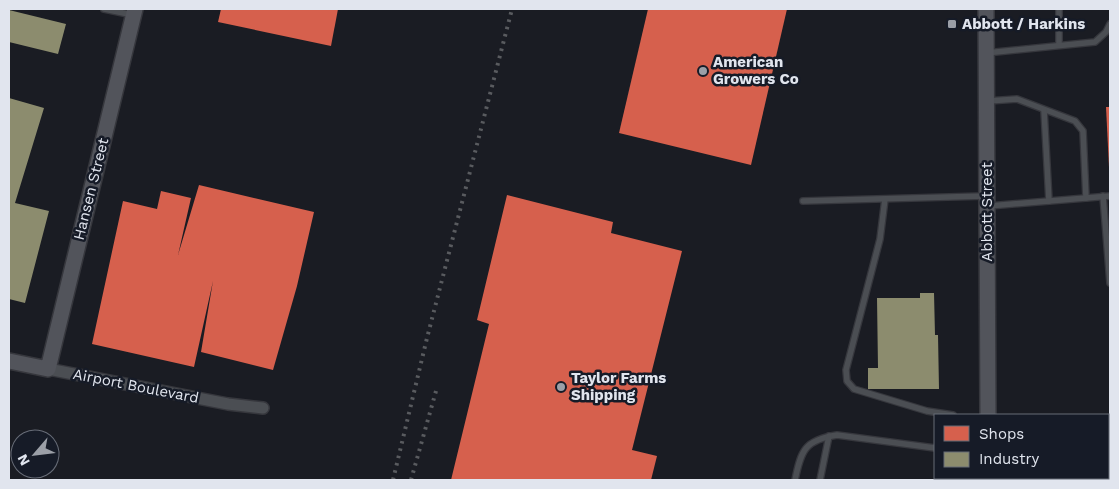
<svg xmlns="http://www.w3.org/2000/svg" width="1119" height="489" font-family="'Work Sans',sans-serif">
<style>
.shops{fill:#d6604d}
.industry{fill:#8c8c6e}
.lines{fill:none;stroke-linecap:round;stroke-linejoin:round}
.lane-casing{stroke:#36373d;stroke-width:8}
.street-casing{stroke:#36373d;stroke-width:14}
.secondary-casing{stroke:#36373d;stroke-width:18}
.lane{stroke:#4b4e53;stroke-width:5.5}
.street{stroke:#4b4e53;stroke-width:11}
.secondary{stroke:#52545b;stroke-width:15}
.rail{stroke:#595b5f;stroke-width:4;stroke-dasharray:2.5 5;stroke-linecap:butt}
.poi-dot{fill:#9b9fa7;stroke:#161b27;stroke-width:2}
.labels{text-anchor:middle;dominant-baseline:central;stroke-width:5;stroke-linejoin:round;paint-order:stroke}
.poi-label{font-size:15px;font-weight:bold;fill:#e1e5ee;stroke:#161b27;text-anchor:start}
.street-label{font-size:15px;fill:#e1e5ee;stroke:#161b27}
</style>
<rect width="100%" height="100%" fill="#1a1c23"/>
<g class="shops">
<path d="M 221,9 L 338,9 L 331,46 L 218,22 Z"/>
<path d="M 648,9 L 787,9 L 751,165 L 619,133 Z"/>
<path d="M 1106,107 L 1110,107 L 1110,167 L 1109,167 Z"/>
<path d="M 199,185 L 314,212 L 297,286 L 273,370 L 201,352 L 213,281 L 194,367 L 92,344 L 123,201 L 157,209 L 161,191 L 191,198 L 178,255 Z"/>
<path d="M 507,195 L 613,222 L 611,233 L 682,251 L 632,450 L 657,456 L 651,480 L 451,480 L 489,324 L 477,320 Z"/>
</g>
<g class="industry">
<path d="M 9,10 L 66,24 L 58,54 L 9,42 Z"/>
<path d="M 9,98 L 44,108 L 15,203 L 49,211 L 25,303 L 9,299 Z"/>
<path d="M 920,293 L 934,293 L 935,335 L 938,335 L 939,389 L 868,389 L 868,368 L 878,368 L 877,298 L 920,298 Z"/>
</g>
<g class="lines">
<g class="lane-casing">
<g id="lane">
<path d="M 104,9 L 133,15"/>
<path d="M 1059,9 L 1059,45"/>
<path d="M 986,53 L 1095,42 L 1106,32 L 1110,24"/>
<path d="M 988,101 L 1017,99 L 1075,121 L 1083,131 L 1086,198"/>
<path d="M 1044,110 L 1049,201"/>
<path d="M 1103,196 L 1110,283"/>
<path d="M 885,199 L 880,239 L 846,370 L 847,381 L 854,389 L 927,411 L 953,415"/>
<path d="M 803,201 L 985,196"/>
<path d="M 989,206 L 1110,196"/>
<path d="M 795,480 C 801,450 805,440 837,435 L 935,448"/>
<path d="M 820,480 L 829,436"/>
</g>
</g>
<g class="street-casing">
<path id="street" d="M 48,369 L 228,404 L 263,408"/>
</g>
<g class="secondary-casing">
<g id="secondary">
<path d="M 986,9 L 988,415"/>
<path d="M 9,361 L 48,369 L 135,9"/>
<path d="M 988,478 L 988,480"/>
</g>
</g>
<use href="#lane" class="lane"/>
<use href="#street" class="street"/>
<use href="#secondary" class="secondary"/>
<g class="rail">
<path d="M 393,480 L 427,338 L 512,9"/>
<path d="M 411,480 L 436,391"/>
</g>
</g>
<g class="poi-dot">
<rect x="947" y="19" width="10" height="10" rx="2.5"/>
<circle cx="703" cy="71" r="5"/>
<circle cx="561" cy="387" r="5"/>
</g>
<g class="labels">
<g class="poi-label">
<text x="962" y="24">Abbott / Harkins</text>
<text x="713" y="62">American<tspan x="713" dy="17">Growers Co</tspan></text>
<text x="571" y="378">Taylor Farms<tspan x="571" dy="17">Shipping</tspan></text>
</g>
<g class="street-label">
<text transform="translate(91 189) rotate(-76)">Hansen Street</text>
<text transform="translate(987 212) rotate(-90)">Abbott Street</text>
<text transform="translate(136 386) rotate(11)">Airport Boulevard</text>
</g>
</g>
<rect width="1119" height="489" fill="none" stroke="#e1e5ee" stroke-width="20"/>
<rect x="934" y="414" width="175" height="65" fill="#161b27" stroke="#676c77"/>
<rect x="944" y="426" width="25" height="15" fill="#d6604d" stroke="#676c77"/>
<text x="979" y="439" font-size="15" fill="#e1e5ee">Shops</text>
<rect x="944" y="452" width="25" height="15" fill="#8c8c6e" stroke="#676c77"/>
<text x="979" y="464" font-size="15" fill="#e1e5ee">Industry</text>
<g transform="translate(35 454) rotate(242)"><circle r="24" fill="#161b27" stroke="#676c77"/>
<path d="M0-4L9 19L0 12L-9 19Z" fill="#9b9fa7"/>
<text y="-8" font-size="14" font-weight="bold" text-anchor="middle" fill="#e1e5ee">N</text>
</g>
</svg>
